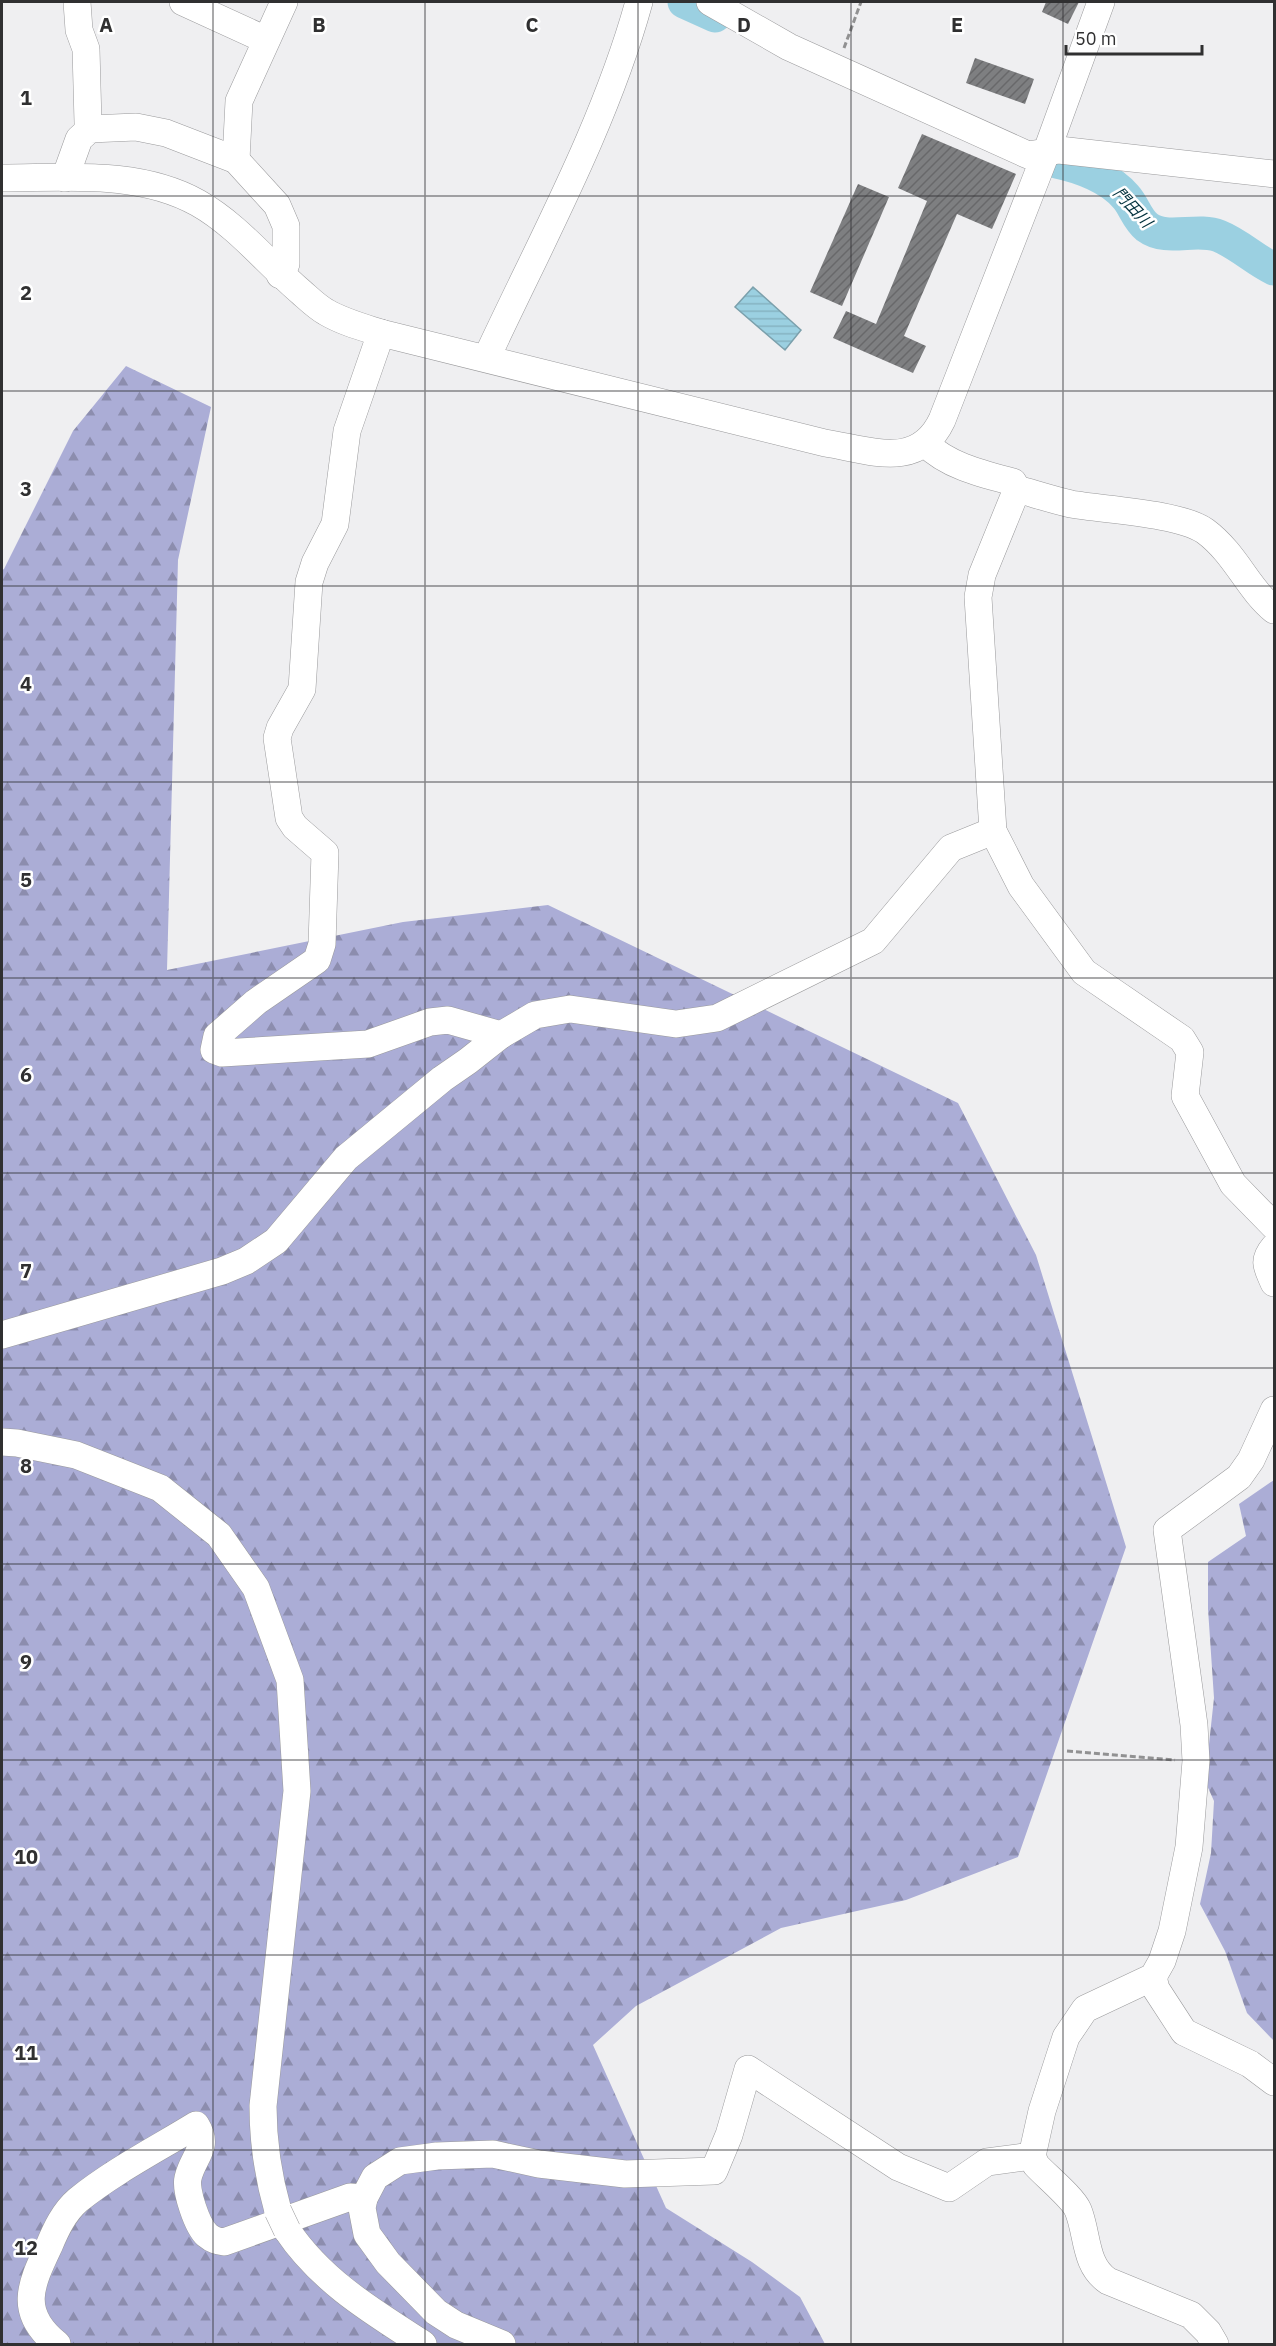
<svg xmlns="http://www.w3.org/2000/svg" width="1276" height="2346" font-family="'IBM Plex Sans','Noto Sans JP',sans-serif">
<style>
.forest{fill:url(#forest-firs)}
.water{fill:url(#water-rules);stroke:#7ba0ac;stroke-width:1.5}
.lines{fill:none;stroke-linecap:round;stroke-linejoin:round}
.river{stroke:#9bd0e1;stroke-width:33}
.building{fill:url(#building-hatch)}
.minor-casing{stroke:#9a9a9c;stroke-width:28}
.path{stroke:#919192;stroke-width:3;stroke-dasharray:6 3;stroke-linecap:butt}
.minor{stroke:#fff;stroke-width:27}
.minor-bridge-casing{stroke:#9a9a9c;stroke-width:28;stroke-linecap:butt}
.minor-bridge{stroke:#fff;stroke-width:27}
.grid{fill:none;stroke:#303031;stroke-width:1.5;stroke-opacity:0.55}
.labels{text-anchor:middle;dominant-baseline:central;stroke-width:5;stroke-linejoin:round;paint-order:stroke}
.water-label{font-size:16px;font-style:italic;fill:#00303c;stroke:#fff}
.grid-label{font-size:20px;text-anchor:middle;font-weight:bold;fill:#303031;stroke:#fff;stroke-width:5;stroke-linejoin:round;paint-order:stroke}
</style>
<defs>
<pattern id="forest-firs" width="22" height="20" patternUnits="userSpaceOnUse" patternTransform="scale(1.5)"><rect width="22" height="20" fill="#abadd6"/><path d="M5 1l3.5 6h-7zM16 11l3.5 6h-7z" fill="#8c8dae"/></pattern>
<pattern id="water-rules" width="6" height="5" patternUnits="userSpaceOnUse" patternTransform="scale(1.5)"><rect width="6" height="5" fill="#9bd0e1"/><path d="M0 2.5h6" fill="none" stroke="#86b3c2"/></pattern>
<pattern id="building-hatch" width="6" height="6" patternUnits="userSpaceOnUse" patternTransform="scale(1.5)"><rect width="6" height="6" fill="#7e7f81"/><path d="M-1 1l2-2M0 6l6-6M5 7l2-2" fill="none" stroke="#68686a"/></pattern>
</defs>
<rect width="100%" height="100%" fill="#efeff1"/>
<g class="forest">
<path d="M 126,366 L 211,407 L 178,560 L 167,970 L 403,922 L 548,905 L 958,1103 L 1036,1255 L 1126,1547 L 1018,1857 L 906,1900 L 781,1928 L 636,2006 L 593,2045 L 666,2208 L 752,2262 L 800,2297 L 825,2344 L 2,2344 L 2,570 L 4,569 L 73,431 Z"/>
<path d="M 1274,1480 L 1274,2041 L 1247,2013 L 1225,1951 L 1200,1904 L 1211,1853 L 1214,1801 L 1205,1781 L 1214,1698 L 1208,1609 L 1208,1562 L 1246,1536 L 1239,1504 Z"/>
</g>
<path class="water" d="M 753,287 L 801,330 L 785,350 L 735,307 Z"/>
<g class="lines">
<g class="river">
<path d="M 684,2 L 715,16"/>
<path d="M 1057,162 C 1081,167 1110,178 1126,197 C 1134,206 1137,219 1147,227 C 1167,242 1196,227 1219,236 C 1239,244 1255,260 1274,269"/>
</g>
</g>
<g class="building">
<path d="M 1046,2 L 1079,2 L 1068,24 L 1042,12 Z"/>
<path d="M 975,58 L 1034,79 L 1025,104 L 966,83 Z"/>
<path d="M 922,134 L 1016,174 L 992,229 L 957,214 L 904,336 L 926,346 L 913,373 L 833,338 L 846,311 L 876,324 L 927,201 L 898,188 Z"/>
<path d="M 858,184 L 889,197 L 842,306 L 810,292 Z"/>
</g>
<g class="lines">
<g class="minor-casing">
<g id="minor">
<path d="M 77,2 L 79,30 L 86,49 L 88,123 L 90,129"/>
<path d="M 183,2 L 266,40"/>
<path d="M 710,2 L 789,47 L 1028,155 L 1059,150 L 1274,174"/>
<path d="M 236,160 L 239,101 L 284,2"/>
<path d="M 2,178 C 67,178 139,170 198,203 C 237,225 267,263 301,292 C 309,299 317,307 326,312 C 343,322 362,327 381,333 L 825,443 C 870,450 918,471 942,420 L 1046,153 L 1101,2"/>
<path d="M 65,178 L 79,139 L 90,129 L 136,127 L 166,133 L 236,160 L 277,205 L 286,226 L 286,264 L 280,275"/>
<path d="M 381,333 L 347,431 L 335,524 L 315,563 L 309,582 L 302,689 L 280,728 L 277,738 L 289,818 L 295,827 L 325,853 L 322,944 L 317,960 L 256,1002 L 217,1036 L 214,1050 L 222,1053 L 368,1044 L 430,1022 L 448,1020 L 501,1035"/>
<path d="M 487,357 C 541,241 605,125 639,2"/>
<path d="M 926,444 C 948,466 983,474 1013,482 L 1017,489 L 982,575 L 978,597 L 993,831 L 1021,886 L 1084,972 L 1182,1039 L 1190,1052 L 1185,1096 L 1233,1184 L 1274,1226"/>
<path d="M 1017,489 C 1035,494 1053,500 1071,504 C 1105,510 1179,513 1205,531 C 1236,554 1248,589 1274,610"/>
<path d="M 1274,1247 C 1262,1261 1267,1267 1274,1283"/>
<path d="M 2,1335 L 222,1271 L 246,1261 L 276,1241 L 346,1158 L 442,1079 L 468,1061 L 501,1035 L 535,1015 L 570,1009 L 676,1024 L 717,1018 L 873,941 L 951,848 L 993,831"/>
<path d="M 2,1442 L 17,1443 L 76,1455 L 160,1488 L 219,1535 L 256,1588 L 290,1680 L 297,1791 L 263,2106 C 263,2143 268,2176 278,2211"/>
<path d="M 1153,1977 L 1156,1989 L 1184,2032 L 1250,2064 L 1274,2082"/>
<path d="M 287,2230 C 321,2281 373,2312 423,2344"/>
<path d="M 57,2344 C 17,2312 31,2284 49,2246 C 56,2229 64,2212 78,2200 C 114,2171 157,2149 196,2125 C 210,2148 193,2156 188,2178 C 185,2190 197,2226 207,2235 C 213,2240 217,2241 224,2242 L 350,2197 L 364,2198"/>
<path d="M 502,2344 L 456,2325 L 436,2312 L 388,2263 L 367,2234 L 362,2208 L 364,2198 L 375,2177 L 400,2161 L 437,2156 L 493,2154 L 539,2164 L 625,2174 L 714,2171 L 729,2135 L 748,2069 L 898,2167 L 949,2188 L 987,2162 L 1032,2156"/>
<path d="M 1215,2344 L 1208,2332 L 1191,2315 L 1108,2281 C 1084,2265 1088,2234 1078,2210 C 1073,2198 1045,2175 1036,2165 L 1032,2156 L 1042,2111 L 1066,2037 L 1085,2009 L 1153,1977 L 1162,1961 L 1172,1931 L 1189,1847 L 1196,1761 L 1194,1725 L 1167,1530 L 1239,1477 L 1251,1460 L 1274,1410"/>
</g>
</g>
<g class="path">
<path d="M 844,48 L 861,2"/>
<path d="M 1067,1751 L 1175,1760"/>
</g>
<use href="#minor" class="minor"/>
<g class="minor-bridge-casing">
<path id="minor-bridge" d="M 278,2211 L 287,2230"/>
</g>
<use href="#minor-bridge" class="minor-bridge"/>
</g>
<path class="grid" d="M 213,2 L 213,2344M 425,2 L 425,2344M 638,2 L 638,2344M 851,2 L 851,2344M 1063,2 L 1063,2344M 2,196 L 1274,196M 2,391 L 1274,391M 2,586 L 1274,586M 2,782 L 1274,782M 2,978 L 1274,978M 2,1173 L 1274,1173M 2,1368 L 1274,1368M 2,1564 L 1274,1564M 2,1760 L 1274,1760M 2,1955 L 1274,1955M 2,2150 L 1274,2150"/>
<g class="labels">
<g class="water-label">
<text transform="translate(1133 207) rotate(47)">門田川</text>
</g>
</g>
<g class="grid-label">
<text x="106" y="32">A</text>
<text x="319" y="32">B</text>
<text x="532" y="32">C</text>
<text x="744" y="32">D</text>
<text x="957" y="32">E</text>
<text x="26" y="105">1</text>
<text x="26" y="300">2</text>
<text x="26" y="496">3</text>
<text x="26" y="691">4</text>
<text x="26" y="887">5</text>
<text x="26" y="1082">6</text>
<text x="26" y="1278">7</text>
<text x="26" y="1473">8</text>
<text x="26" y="1669">9</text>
<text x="26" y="1864">10</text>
<text x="26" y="2060">11</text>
<text x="26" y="2255">12</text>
</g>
<rect width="1276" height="2346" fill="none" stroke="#303031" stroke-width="6"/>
<path d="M1066 45v9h136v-9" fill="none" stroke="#303031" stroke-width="3"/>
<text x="1075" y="45" font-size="18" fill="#303031" stroke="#ffffff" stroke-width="4.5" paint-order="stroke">50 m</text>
</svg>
